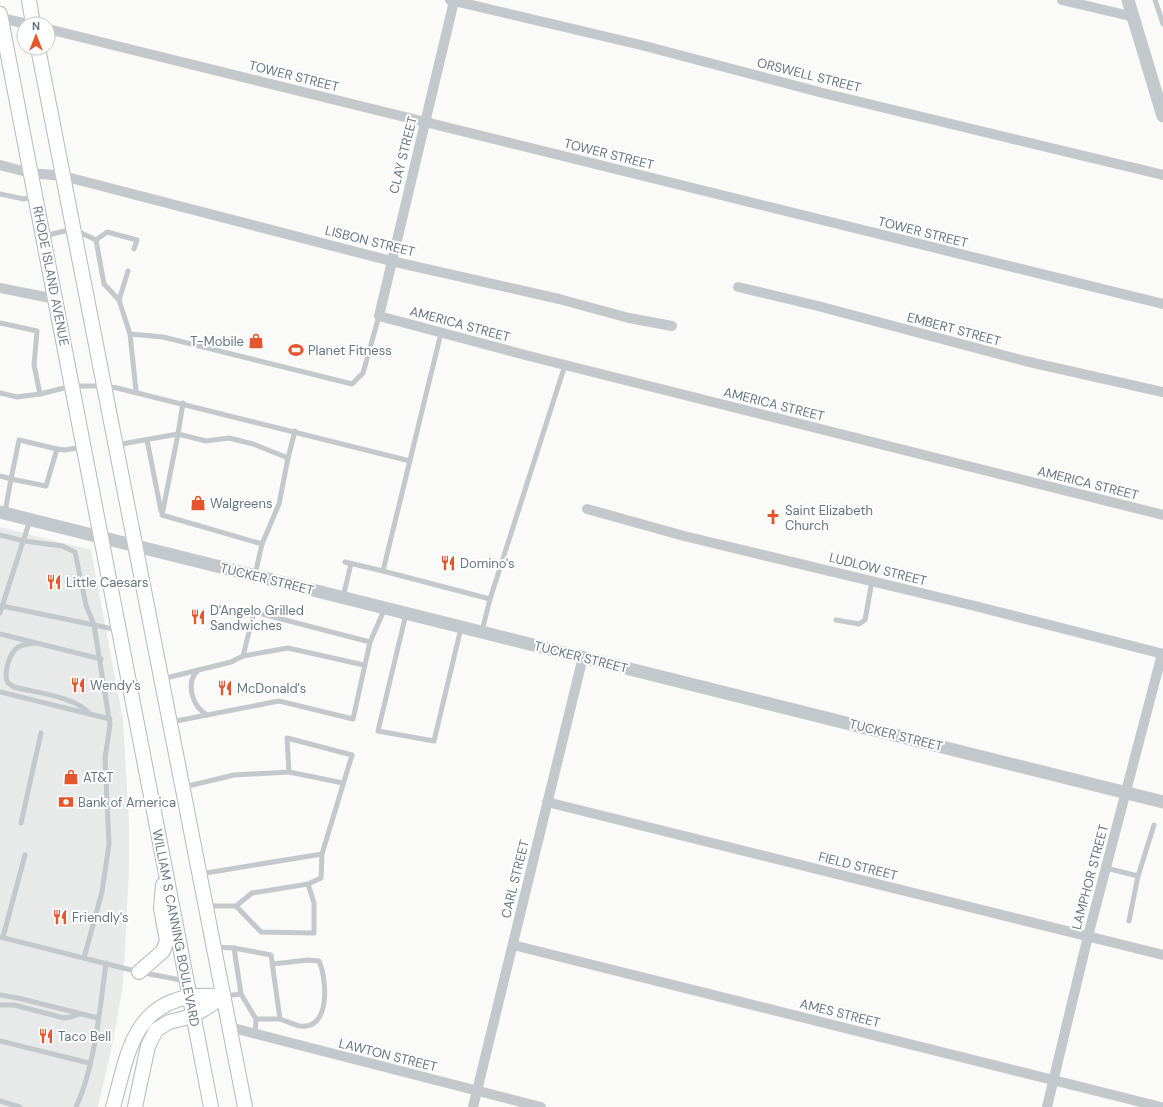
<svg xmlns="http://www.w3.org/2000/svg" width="1163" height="1107" font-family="'DM Sans',sans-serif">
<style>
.built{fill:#e8e9e9}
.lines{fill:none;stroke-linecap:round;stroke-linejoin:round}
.secondary-casing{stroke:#b3babf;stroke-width:16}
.service{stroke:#c3c8cc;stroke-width:5}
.minor{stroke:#c3c8cc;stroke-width:10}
.tertiary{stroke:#c3c8cc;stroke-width:13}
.secondary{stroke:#fff;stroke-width:14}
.labels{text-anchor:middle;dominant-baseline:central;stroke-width:4;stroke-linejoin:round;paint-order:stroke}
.street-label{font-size:13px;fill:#657683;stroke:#fff}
.poi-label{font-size:13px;fill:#657683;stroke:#fff;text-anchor:start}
</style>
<rect width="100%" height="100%" fill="#fafaf8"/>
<path class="built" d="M 0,527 L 91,550 L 123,720 L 129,824 L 129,869 L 123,985 L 113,1042 L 98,1107 L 0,1107 Z"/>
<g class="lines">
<g class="secondary-casing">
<g id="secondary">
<path d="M 29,0 L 33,24"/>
<path d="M 0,14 L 211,1107"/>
<path d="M 38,48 L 245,1107"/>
<path d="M 139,972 L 163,951 L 167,941 L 161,908 L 163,885"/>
<path d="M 113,1107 C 127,1059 131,1007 189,997 C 200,995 212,996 223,996"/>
<path d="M 135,1107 L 148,1046 L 156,1030 L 169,1022 L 193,1016 L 223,997"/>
</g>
</g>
<g class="service">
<path d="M 1155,0 L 1163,24"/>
<path d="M 0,194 L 24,199 L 34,197"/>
<path d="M 44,236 L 73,229 L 96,240 L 104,284 L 119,300 L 130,334 L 136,391"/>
<path d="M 96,240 L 107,232 L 137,240 L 134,249"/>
<path d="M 119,300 L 128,271"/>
<path d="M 0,323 L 37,331 L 34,365 L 40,394"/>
<path d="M 130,334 L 163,337 L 352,384 L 363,373 L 379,316"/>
<path d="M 0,393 L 17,397 L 40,394 L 72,386 L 104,386 L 117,388 L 410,461"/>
<path d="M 183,403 L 178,434 L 206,441 L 229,438 L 253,444 L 288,458 L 279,504 L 262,544"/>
<path d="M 147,440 L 161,511"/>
<path d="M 116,445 L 178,434 L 162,515 L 262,544 L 255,575"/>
<path d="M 288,458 L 295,431"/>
<path d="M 0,476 L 11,479 L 19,440 L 57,449"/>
<path d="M 5,512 L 11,479 L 46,486 L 57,449 L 65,450 L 83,447"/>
<path d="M 0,535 L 24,541 L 62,546 L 75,552 L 86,605 L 94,625"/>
<path d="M 345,562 L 383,571 L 441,333"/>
<path d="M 383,571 L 490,599 L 482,631"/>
<path d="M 343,597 L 351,564"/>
<path d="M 490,599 L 565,365"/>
<path d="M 2,606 L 94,625"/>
<path d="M 0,613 L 30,520"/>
<path d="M 406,614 L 378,731 L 434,741 L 461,628"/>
<path d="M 836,620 L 859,624 L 865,620 L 872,581"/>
<path d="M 0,634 L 101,659"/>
<path d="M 370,642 L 385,608"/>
<path d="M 35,643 C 29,644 22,644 17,648 C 9,654 3,674 8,683 L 14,687 C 36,693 75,696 90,714"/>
<path d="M 198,670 C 185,683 192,706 207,715"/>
<path d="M 162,679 L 231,662 L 243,656 L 288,648 L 364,665"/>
<path d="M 0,692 L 110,719"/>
<path d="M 171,722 L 279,701 L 353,719 L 370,642 L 254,612 L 243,656"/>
<path d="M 289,772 L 343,783"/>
<path d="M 184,787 L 234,775 L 289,772 L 287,738 L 352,755 L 322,854 L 321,878 L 308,884"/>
<path d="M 21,823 L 41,733"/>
<path d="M 1106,868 L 1138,876"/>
<path d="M 200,874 L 322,854"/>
<path d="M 207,906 L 236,906 L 252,893 L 308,884 L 314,903 L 314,933 L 261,932 L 236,906"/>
<path d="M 1129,921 L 1138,876 L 1154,825"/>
<path d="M 0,937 L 139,972 L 186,981"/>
<path d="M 3,937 L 25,855"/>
<path d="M 215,947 L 234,948 L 241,994 L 256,1019 L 255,1034"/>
<path d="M 234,948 L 271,955 L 280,1019 L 256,1019"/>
<path d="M 84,958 L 102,892 L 109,844 L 105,758 L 110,725 L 94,625 L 118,630"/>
<path d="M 273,964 L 308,960 L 319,961 C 327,979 331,1030 300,1026 C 294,1025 286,1021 280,1019"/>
<path d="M 0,995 L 18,998 L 98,1018"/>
<path d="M 224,996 L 241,994"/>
<path d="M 0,1005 L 14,1005 L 64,1018 L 71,1017 L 80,1014"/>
<path d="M 0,1041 L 89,1063"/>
<path d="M 0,1101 L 20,1107"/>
<path d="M 76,1107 C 95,1067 100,1007 106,963"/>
</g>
<g class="minor">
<path d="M 450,0 L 641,45 L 823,93 L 1163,175"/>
<path d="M 1062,0 L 1134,17"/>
<path d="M 454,1 L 379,316 L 529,356 L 1163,515"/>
<path d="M 0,18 L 28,24"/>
<path d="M 48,29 L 1163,304"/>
<path d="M 0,165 L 31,173 L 63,176 L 391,261 L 559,299 L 629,318 L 672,326"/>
<path d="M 738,287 L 818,306 L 1025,361 L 1163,392"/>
<path d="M 0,288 L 55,299"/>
<path d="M 587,509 L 684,536 L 975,606 L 1163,654"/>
<path d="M 547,802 L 1163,955"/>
<path d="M 513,945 L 1161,1107"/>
<path d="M 229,1027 L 541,1107"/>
<path d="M 473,1107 L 583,657"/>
<path d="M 1047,1107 L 1088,936 L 1162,654"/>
</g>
<g class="tertiary">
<path d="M 1128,0 L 1163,116"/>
<path d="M 0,512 L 1163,802"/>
</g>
<use href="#secondary" class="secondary"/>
</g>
<defs>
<g id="shop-bare" transform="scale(1.2)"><path d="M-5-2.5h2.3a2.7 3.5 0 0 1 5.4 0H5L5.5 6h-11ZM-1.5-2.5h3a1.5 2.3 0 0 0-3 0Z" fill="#e4572e" stroke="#fff" stroke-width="2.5" paint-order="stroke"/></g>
<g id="stadium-bare" transform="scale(1.2)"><path d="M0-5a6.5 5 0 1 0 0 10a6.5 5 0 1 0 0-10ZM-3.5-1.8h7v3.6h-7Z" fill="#e4572e" stroke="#fff" stroke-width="2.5" paint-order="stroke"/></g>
<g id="church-bare" transform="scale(1.2)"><path d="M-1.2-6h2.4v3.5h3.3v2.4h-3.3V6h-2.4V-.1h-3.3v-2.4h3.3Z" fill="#e4572e" stroke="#fff" stroke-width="2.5" paint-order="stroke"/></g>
<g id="restaurant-bare" transform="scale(1.2)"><path d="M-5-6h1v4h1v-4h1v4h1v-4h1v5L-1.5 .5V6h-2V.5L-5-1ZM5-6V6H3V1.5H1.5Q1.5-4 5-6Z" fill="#e4572e" stroke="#fff" stroke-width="2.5" paint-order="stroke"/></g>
<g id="bank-bare" transform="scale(1.2)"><path d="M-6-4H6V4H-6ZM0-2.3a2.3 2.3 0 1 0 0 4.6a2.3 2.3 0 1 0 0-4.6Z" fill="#e4572e" stroke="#fff" stroke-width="2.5" paint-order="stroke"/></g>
</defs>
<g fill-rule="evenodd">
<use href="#shop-bare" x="256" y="341"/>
<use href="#stadium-bare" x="296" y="350"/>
<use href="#shop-bare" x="198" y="503"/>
<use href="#church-bare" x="773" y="517"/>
<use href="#restaurant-bare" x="448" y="563"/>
<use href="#restaurant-bare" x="54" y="582"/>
<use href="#restaurant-bare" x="198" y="617"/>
<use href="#restaurant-bare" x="78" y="685"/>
<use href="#restaurant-bare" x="225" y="688"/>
<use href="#shop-bare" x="71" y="777"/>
<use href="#bank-bare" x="66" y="802"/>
<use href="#restaurant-bare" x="60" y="917"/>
<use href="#restaurant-bare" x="46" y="1036"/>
</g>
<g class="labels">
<g class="street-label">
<text transform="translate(809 75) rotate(14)">ORSWELL STREET</text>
<text transform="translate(294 76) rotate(14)">TOWER STREET</text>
<text transform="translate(609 154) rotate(14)">TOWER STREET</text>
<text transform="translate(403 155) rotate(-76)">CLAY STREET</text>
<text transform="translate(923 232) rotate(14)">TOWER STREET</text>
<text transform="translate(370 241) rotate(14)">LISBON STREET</text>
<text transform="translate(51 276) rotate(79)">RHODE ISLAND AVENUE</text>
<text transform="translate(460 324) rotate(15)">AMERICA STREET</text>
<text transform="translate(954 329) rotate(15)">EMBERT STREET</text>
<text transform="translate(774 404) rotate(14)">AMERICA STREET</text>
<text transform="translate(1088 483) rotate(14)">AMERICA STREET</text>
<text transform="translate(878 569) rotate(14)">LUDLOW STREET</text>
<text transform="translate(267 579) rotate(14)">TUCKER STREET</text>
<text transform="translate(581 657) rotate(14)">TUCKER STREET</text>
<text transform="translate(896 735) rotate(14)">TUCKER STREET</text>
<text transform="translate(858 866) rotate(14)">FIELD STREET</text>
<text transform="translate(1090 877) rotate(-75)">LAMPHOR STREET</text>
<text transform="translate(515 879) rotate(-76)">CARL STREET</text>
<text transform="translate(176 928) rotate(79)">WILLIAM S CANNING BOULEVARD</text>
<text transform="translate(840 1013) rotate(14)">AMES STREET</text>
<text transform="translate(388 1055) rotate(14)">LAWTON STREET</text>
</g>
<g class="poi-label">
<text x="244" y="341" text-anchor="end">T-Mobile</text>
<text x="308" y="350">Planet Fitness</text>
<text x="210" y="503">Walgreens</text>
<text x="785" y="510">Saint Elizabeth<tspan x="785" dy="15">Church</tspan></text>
<text x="460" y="563">Domino's</text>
<text x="66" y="582">Little Caesars</text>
<text x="210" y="610">D'Angelo Grilled<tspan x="210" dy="15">Sandwiches</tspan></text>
<text x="90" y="685">Wendy's</text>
<text x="237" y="688">McDonald's</text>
<text x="83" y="777">AT&amp;T</text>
<text x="78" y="802">Bank of America</text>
<text x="72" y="917">Friendly's</text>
<text x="58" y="1036">Taco Bell</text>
</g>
</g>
<g transform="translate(36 36)"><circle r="19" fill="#ffffff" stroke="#c1c8cd"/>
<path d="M0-3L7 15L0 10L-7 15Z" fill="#e4572e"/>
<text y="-6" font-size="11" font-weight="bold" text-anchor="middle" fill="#657683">N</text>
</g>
</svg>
